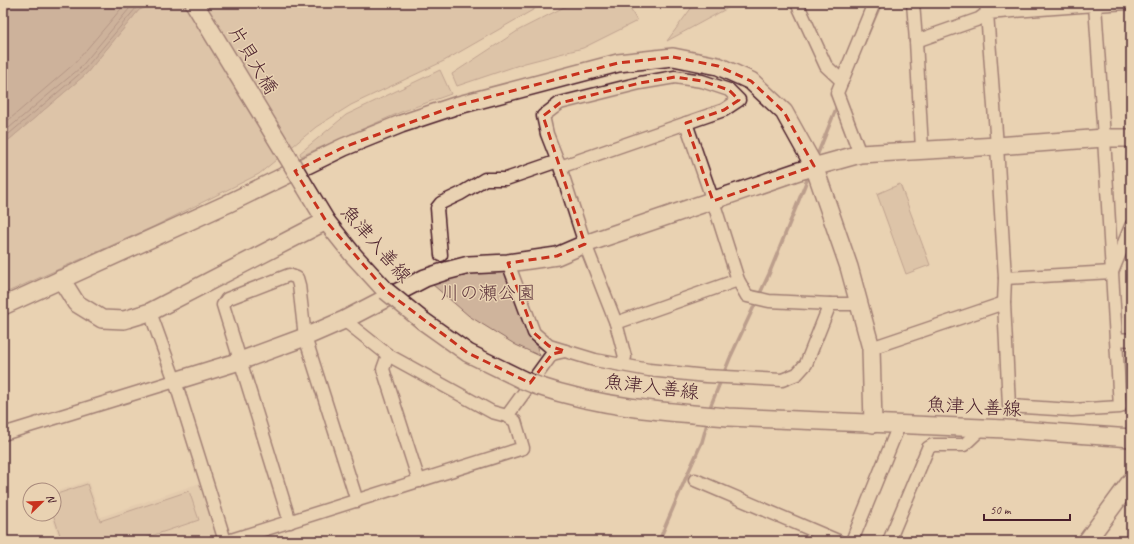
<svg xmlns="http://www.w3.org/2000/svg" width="1134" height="544" font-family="Caveat,'Klee One',sans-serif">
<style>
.built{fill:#dcc3a7}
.green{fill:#cfb49c;stroke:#8c6a64}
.water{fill:#ac8d7f;stroke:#85615d}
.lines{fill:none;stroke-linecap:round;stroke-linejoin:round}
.shore{stroke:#714b4d;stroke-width:1}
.stream{stroke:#85615d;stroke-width:3.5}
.street-casing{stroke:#4a1f2b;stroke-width:15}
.secondary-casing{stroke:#4a1f2b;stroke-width:20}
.street{stroke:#e9d2b2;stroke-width:12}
.secondary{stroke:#e9d2b2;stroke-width:17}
.secondary-bridge-casing{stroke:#4a1f2b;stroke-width:20;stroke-linecap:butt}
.secondary-bridge{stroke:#e9d2b2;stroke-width:17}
.marked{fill:none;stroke:#c8321e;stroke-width:3;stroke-dasharray:8 5;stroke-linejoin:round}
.labels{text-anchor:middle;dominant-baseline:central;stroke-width:3;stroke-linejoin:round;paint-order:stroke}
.street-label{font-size:19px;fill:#4a1f2b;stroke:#e9d2b2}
.park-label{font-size:19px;fill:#5e353c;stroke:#e9d2b2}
</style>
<rect width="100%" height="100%" fill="#e9d2b2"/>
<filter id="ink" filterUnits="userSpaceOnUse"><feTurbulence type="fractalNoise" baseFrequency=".025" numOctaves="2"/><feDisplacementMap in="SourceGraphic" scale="8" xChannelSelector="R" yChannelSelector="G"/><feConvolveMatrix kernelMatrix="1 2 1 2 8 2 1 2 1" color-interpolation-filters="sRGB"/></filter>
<g filter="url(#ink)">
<path class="built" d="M 88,481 L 101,517 L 200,483 L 219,541 L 60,541 L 51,514 L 54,514 L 54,492 Z"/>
<g class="green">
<path d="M 156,3 L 545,3 L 444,61 L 351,105 L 316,127 L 259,174 L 155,226 L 3,294 L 3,145 L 86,74 L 139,10 Z"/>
<path d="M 572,3 L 627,3 L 637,21 L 583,48 L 525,63 L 457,86 L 452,74 L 519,30 Z"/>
<path d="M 695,3 L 737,3 L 667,41 Z"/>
<path d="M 440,70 L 451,94 L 401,112 L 301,156 L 300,153 L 346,115 Z"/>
<path d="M 900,184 L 930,265 L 906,274 L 877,194 Z"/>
<path d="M 508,263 L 540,356 L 516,345 L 469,316 L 425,278 Z"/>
<path d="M 87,484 L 100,521 L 189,491 L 199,520 L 136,541 L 62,541 L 53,514 L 54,495 Z"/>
</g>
<path class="water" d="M 3,3 L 156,3 L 139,10 L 86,74 L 3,145 Z"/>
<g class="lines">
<g class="shore">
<path d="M 3,125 L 75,63 L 126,3"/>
<path d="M 3,133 L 80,68 L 134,3"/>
<path d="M 3,139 L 83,71 L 136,8 L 146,3"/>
</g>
<g class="stream">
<path d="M 863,45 L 881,3"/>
<path d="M 816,158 L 838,104"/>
<path d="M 710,410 L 711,405 L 730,358 L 769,274 L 809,175"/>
<path d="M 659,541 L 687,475 L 702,442 L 708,420"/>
</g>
<g class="street-casing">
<g id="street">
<path d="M 797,3 L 826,66 L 842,81"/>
<path d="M 913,3 L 916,41"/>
<path d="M 1095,3 L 1095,5 L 1128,3"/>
<path d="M 686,123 L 713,201 L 738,280 L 747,296 L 769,301 L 830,304 L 859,304"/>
<path d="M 922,149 L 916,41 L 979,19 L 987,13 L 1095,5 L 1104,138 L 1120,407 L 1072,410 L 1009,406 L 1004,303 L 1005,278 L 997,146 L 987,13 L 986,3"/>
<path d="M 860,154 L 837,93 L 874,3"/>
<path d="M 560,167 L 724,110 L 739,100 L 729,90 L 702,81 L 675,77 L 640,83 L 560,103 L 543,116 L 547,134 L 560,167 L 585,244 L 616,323 L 625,357 L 621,365"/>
<path d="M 441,255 L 437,208 L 441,203 L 460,194 L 485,179 L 506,179 L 558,161"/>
<path d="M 508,263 L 534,333 L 549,346 L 595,360 L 649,370 L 706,376 L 782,380 L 797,374 L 806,364 L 830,304"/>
<path d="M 1005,278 L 1112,272 L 1131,226"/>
<path d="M 150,312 L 175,381 L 225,541"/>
<path d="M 616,323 L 738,280"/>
<path d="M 1116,339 L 1131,340"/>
<path d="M 871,348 L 1004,303"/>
<path d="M 388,355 L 383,369 L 419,481"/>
<path d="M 507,416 L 552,354 L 565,351"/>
<path d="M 3,434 L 175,381"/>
<path d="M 695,480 L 838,541"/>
<path d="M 290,522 L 223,305 L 227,299 L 289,275 L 297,278 L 299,285 L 305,337 L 357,501"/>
<path d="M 228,541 L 523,448 L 515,421 L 507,416 L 492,412 L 388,355 L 344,320"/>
<path d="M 852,541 L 899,425"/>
<path d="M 889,541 L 928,448 L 933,445 L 964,445 L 982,428"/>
</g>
</g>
<g class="secondary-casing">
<g id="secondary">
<path d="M 194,3 L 287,156"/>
<path d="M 306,188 L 326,221 L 354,256 L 386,291"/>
<path d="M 61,279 L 76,303 L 102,319 L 124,320 L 150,312 L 326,221"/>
<path d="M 3,306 L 227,204 L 344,147 L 401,124 L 455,106 L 618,63 L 673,57 L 718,66 L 751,81 L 784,112 L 814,166 L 849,267 L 871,348 L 873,424"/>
<path d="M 423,321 L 468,353 L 523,380"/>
<path d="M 175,381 L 240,361 L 305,337 L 344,320 L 425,278 L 446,271 L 469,265 L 508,263 L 557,256 L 585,244 L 799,171 L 860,154 L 997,146 L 1104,138 L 1131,138"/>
<path d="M 538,386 C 600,407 664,412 728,417 L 1006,429 L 1131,438"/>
<path d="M 1087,541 L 1131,481"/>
</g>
</g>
<use href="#street" class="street"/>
<use href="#secondary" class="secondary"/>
<g class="secondary-bridge-casing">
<g id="secondary-bridge">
<path d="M 287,156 L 306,188"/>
<path d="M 386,291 L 423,321"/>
<path d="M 523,380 L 538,386"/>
</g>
</g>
<use href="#secondary-bridge" class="secondary-bridge"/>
</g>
</g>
<path d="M0 0H1134V544H0ZM 673,57 L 718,66 L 751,81 L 784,112 L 814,166 L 713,201 L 686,123 L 724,110 L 739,100 L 729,90 L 702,81 L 675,77 L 640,83 L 560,103 L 543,116 L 585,244 L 557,256 L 508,263 L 534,333 L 549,346 L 565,351 L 552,354 L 530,383 L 468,353 L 386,291 L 326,221 L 295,171 L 344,147 L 455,106 L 618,63 Z" fill="#e9d2b2" fill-opacity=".55" fill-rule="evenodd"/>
<path class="marked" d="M 673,57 L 718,66 L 751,81 L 784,112 L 814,166 L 713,201 L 686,123 L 724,110 L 739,100 L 729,90 L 702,81 L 675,77 L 640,83 L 560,103 L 543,116 L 585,244 L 557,256 L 508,263 L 534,333 L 549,346 L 565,351 L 552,354 L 530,383 L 468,353 L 386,291 L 326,221 L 295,171 L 344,147 L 455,106 L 618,63 Z"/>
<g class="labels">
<g class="street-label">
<text transform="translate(253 60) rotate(59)">片貝大橋</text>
<text transform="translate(376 244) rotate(49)">魚津入善線</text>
<text transform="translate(652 387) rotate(7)">魚津入善線</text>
<text transform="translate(974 407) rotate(3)">魚津入善線</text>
</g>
<g class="park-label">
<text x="488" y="293">川の瀬公園</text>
</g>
</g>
<rect width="1134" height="544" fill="none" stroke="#e9d2b2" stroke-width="16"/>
<rect x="8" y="8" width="1118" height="528" fill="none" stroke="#4a1f2b" stroke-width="1.5" filter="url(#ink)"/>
<g transform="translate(42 502) rotate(67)"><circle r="19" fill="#e9d2b2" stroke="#a98a7c"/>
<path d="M0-3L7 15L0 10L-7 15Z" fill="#c8321e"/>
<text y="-6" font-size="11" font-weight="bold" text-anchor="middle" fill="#4a1f2b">N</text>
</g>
<path d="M984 514v6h86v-6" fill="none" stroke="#4a1f2b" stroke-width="2"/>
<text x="990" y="514" font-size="12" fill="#4a1f2b" stroke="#e9d2b2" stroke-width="3" paint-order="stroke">50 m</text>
</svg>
